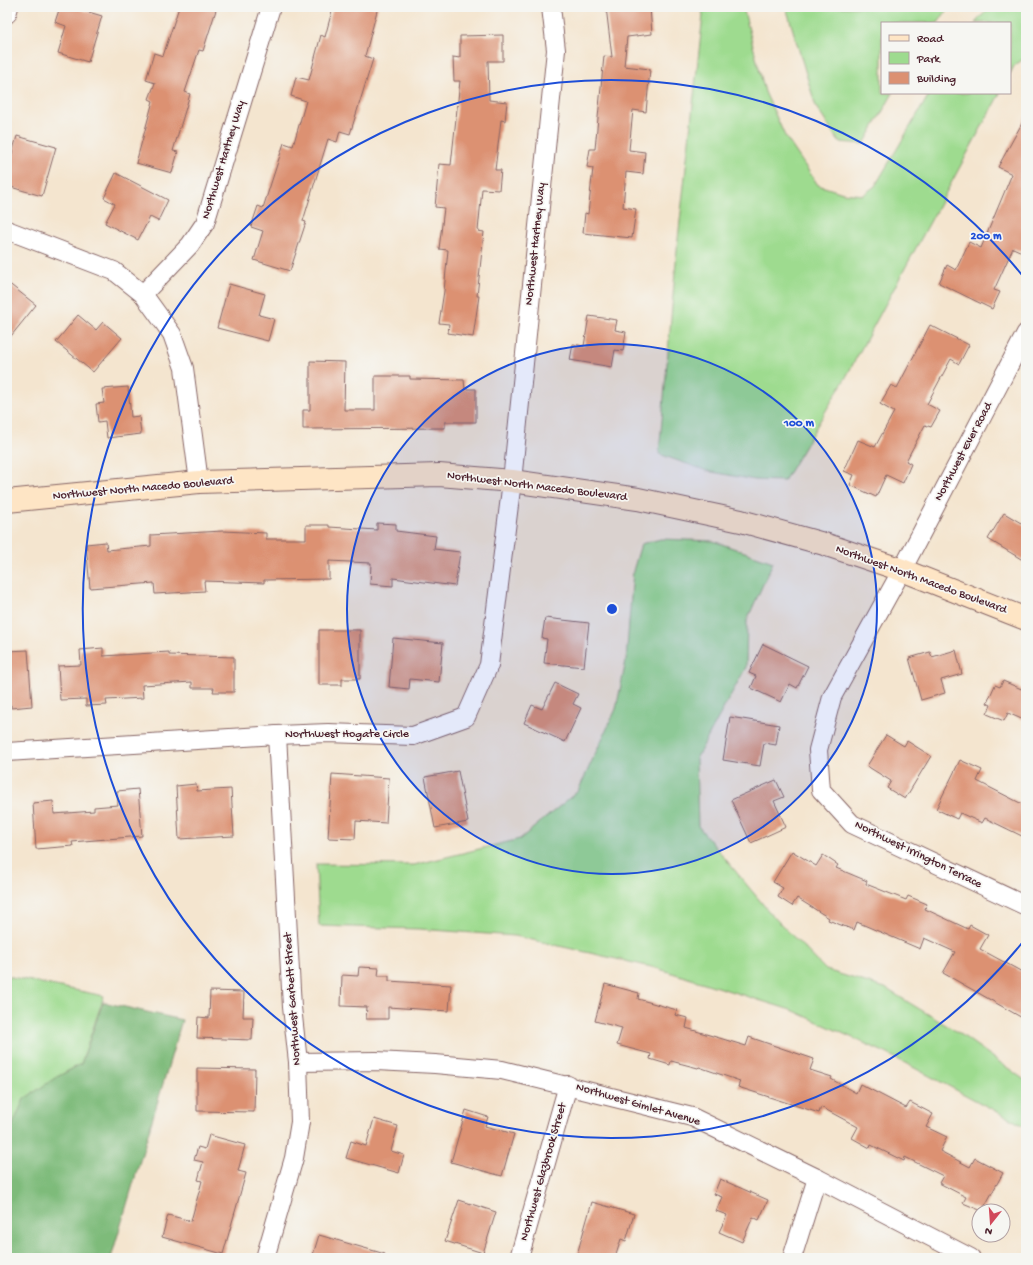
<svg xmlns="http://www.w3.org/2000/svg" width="1033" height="1265" font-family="'Gochi Hand',sans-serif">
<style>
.green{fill:#9edb8f;stroke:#747d5d}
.forest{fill:#7ebb7a;stroke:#646d52}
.building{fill:#dc9172}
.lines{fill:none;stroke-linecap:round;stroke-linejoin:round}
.street-casing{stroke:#866464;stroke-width:20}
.secondary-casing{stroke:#866464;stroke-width:24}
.street{stroke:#fff;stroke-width:18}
.secondary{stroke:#fee5c5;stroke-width:22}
.ring{fill:none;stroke:#1d4ed8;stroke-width:2}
.labels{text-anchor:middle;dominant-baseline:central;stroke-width:3.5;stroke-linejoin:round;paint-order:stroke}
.street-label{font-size:12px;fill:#4a1f2b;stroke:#f6f6f2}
.centre{fill:#1d4ed8;stroke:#f6f6f2;stroke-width:2}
.ring-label{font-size:12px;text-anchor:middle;font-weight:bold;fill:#1d4ed8;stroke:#f6f6f2;stroke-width:3.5;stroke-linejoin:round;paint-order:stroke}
</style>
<rect width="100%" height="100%" fill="#f6f6f2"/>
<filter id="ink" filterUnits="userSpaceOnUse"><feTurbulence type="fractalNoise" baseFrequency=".025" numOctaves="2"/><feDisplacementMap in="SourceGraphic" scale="8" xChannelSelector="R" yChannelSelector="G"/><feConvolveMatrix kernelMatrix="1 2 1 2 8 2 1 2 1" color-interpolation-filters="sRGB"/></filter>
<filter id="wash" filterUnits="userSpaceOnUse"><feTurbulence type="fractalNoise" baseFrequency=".012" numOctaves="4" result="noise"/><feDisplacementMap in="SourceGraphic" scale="16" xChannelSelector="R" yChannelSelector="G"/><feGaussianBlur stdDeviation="0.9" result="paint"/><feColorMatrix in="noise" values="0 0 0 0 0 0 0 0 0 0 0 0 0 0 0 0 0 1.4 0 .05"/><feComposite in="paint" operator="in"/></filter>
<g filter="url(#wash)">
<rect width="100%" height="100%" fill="#f4e5cf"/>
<g class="green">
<path d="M 701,7 L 743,7 L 765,92 L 785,136 L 818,185 L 843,193 L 863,195 L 875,186 L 930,93 L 1000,93 L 846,377 L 784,481 L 755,480 L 707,471 L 659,454 L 678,239 L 703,15 Z"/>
<path d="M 786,7 L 949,7 L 938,23 L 882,23 L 882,93 L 893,93 L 864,144 L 839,142 L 816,107 Z"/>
<path d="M 990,7 L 1026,7 L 1026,57 L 1014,66 L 1010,74 L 1010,23 L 975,23 Z"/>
<path d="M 661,539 L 713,541 L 773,562 L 747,620 L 746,667 L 696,759 L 698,826 L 771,914 L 826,970 L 885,988 L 959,1033 L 1026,1081 L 1026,1127 L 888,1054 L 794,1011 L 656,968 L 515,936 L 419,929 L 319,926 L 316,864 L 414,865 L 520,839 L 578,791 L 616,709 L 626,661 L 633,571 L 641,544 Z"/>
<path d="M 7,976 L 104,996 L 81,1064 L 55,1078 L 8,1136 L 7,1140 Z"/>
</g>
<path class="forest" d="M 103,1002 L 182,1020 L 111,1258 L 7,1258 L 8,1136 L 24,1099 L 55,1078 L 81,1064 Z"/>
<g id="blocks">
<g class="building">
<path d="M 60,7 L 72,7 L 102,16 L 88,62 L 58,53 L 66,26 L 55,22 Z"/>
<path d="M 179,7 L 217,7 L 203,51 L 199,50 L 185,92 L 190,94 L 173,151 L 178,152 L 172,173 L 136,163 L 153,101 L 149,99 L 155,83 L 146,80 L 154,53 L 163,56 Z"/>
<path d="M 333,7 L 378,7 L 365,56 L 373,59 L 350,134 L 340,131 L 337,142 L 328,139 L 303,221 L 306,222 L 290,271 L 254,260 L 263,231 L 251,227 L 258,206 L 263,208 L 284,143 L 293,146 L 306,101 L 291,96 L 296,77 L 309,80 L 321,35 L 325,37 Z"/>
<path d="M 606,7 L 650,7 L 652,34 L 627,37 L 624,66 L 650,69 L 646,112 L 633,110 L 629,150 L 645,152 L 643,174 L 626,172 L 623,207 L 636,209 L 632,238 L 583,233 L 585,213 L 588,214 L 593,168 L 587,167 L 590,149 L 595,149 L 604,56 L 612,57 Z"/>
<path d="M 503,35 L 503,61 L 488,61 L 489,100 L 507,102 L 505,121 L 501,120 L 495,170 L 501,170 L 499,190 L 482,189 L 478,231 L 484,232 L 477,296 L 479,296 L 473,337 L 448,333 L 449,324 L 439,323 L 444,291 L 448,250 L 439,249 L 444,208 L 435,207 L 439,164 L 451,165 L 460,81 L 454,81 L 453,57 L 460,58 L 460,36 Z"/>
<path d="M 1026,116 L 1026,241 L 1022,252 L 1013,248 L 994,290 L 1000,292 L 992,309 L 939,283 L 947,265 L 956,270 L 969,242 L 981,248 L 1012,174 L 998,167 Z"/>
<path d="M 17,136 L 56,147 L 42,196 L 7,186 L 7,171 Z"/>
<path d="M 116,173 L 168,200 L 158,221 L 150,217 L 138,240 L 105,223 L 115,204 L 104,198 Z"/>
<path d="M 7,282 L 36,305 L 7,341 Z"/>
<path d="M 229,284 L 265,294 L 259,315 L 274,319 L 268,341 L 217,328 Z"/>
<path d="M 78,315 L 96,330 L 103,322 L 122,338 L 93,372 L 56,342 Z"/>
<path d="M 589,316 L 617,320 L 615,330 L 626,332 L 623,351 L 615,350 L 612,367 L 570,360 L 573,344 L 584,346 Z"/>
<path d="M 930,325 L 969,345 L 959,364 L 951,359 L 927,404 L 940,411 L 931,427 L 925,425 L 906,461 L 911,464 L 903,483 L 886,475 L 876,497 L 850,485 L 854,475 L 844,471 L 858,440 L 875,447 L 894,412 L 880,404 L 891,385 L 897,388 Z"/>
<path d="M 310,361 L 345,362 L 344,410 L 375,410 L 375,376 L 410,376 L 410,379 L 464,380 L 465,389 L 476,389 L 476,422 L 445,422 L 445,428 L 303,429 L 303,410 L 310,410 Z"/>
<path d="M 128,387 L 131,417 L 139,416 L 141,434 L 107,438 L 105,421 L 98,422 L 96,404 L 104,403 L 102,389 Z"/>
<path d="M 1004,513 L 1026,526 L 1026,562 L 988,539 Z"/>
<path d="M 377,523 L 396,524 L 396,531 L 436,536 L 434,549 L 460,552 L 455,586 L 393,578 L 393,586 L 370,584 L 371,563 L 329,561 L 329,579 L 264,580 L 264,583 L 204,581 L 205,591 L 155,594 L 154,583 L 90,588 L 86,544 L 106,542 L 107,550 L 151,546 L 151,535 L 223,531 L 266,533 L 266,539 L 306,539 L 306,525 L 329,525 L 329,527 L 377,530 Z"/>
<path d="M 545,618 L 589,623 L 584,667 L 544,663 L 547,639 L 542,638 Z"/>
<path d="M 319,630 L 360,630 L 360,679 L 342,679 L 342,685 L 319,685 Z"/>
<path d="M 393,638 L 443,643 L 439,682 L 410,679 L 409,689 L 389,687 Z"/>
<path d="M 763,644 L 808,666 L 797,688 L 790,684 L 781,702 L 751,688 L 756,676 L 749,673 Z"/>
<path d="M 103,648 L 103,656 L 169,652 L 169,655 L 234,657 L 234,692 L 213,692 L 214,688 L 192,688 L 192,682 L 142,685 L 143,698 L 106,700 L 107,705 L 86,706 L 86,699 L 60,700 L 58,666 L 81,665 L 80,650 Z"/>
<path d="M 28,650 L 32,706 L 11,708 L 11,705 L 7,705 L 7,651 Z"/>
<path d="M 956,650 L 962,674 L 941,680 L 945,693 L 921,700 L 909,658 L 930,652 L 932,657 Z"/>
<path d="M 1003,681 L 1026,691 L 1026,721 L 1008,713 L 1004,721 L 987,714 L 991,705 L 987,703 L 995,685 L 1000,687 Z"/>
<path d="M 555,683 L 578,694 L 573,704 L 581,708 L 565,742 L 524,723 L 532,705 L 542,709 Z"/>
<path d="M 730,717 L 779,725 L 776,745 L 764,743 L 760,766 L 723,760 Z"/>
<path d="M 886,735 L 904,746 L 907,741 L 931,756 L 905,799 L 887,788 L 891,781 L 867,766 Z"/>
<path d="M 960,760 L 982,770 L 977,781 L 1026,806 L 1026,838 L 985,818 L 982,823 L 960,813 L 957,819 L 936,809 Z"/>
<path d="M 458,771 L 468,822 L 435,828 L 425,777 Z"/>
<path d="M 332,774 L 389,778 L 386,823 L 356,821 L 355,839 L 328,838 Z"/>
<path d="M 776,780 L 784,797 L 774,801 L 786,827 L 751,843 L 731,800 Z"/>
<path d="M 196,784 L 197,791 L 231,789 L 234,836 L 179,839 L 176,786 Z"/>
<path d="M 138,789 L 142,836 L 72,842 L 73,846 L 36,849 L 33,803 L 53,801 L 54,814 L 94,811 L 94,807 L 118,805 L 117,791 Z"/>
<path d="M 792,851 L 816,866 L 823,855 L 838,865 L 836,868 L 867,881 L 866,884 L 906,900 L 908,896 L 927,904 L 925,909 L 968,929 L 970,925 L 988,935 L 980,949 L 1026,974 L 1026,1020 L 943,973 L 955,952 L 924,938 L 920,949 L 857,922 L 854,930 L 828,920 L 829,918 L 797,898 L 792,906 L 778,897 L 783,888 L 773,882 Z"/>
<path d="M 359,967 L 379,968 L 378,976 L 389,976 L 389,981 L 451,985 L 449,1011 L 388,1007 L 388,1019 L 366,1019 L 367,1007 L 341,1006 L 342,975 L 358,976 Z"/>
<path d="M 605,984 L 639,993 L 638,999 L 677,1010 L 675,1015 L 688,1018 L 686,1028 L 746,1046 L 749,1037 L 787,1050 L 814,1059 L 810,1070 L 832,1077 L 831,1079 L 856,1093 L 860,1084 L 906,1108 L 910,1102 L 933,1114 L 926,1127 L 947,1137 L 940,1151 L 970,1167 L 975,1158 L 1003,1173 L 982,1211 L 963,1203 L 966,1197 L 939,1183 L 943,1176 L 905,1157 L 904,1161 L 871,1145 L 870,1148 L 852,1138 L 858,1127 L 821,1107 L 819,1113 L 738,1087 L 740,1081 L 699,1067 L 698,1068 L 671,1061 L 670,1065 L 650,1059 L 651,1054 L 617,1045 L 622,1028 L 595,1021 Z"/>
<path d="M 210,991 L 244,992 L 243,1017 L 253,1017 L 252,1040 L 197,1038 L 198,1017 L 209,1018 Z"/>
<path d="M 197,1068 L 255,1069 L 254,1112 L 197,1111 Z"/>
<path d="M 466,1110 L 488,1117 L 485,1126 L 514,1134 L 502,1176 L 451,1162 Z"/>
<path d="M 374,1119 L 398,1126 L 391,1151 L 404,1155 L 399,1173 L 346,1158 L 351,1141 L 366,1146 Z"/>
<path d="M 209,1135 L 245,1145 L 238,1171 L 246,1173 L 223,1254 L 162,1237 L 168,1215 L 191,1221 L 202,1181 L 198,1180 L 203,1162 L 194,1160 L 198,1147 L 205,1149 Z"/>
<path d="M 720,1179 L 768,1200 L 759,1220 L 753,1217 L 742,1242 L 719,1232 L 727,1215 L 716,1211 L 722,1197 L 714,1194 Z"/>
<path d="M 459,1200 L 496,1212 L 483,1253 L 445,1241 Z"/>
<path d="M 592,1202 L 634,1214 L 626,1241 L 621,1239 L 615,1258 L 576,1258 Z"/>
<path d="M 319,1235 L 385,1254 L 384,1258 L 312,1258 Z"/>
</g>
</g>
</g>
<g filter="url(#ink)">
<use href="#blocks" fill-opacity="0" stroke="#866464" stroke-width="1"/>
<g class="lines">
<g class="street-casing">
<g id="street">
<path d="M 7,14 L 9,7"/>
<path d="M 7,230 L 114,271 L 143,294 L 172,334 L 184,368 L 199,482"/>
<path d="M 143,294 L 190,245 L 205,223 L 271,7"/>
<path d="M 1026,333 L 902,570 L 832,697 L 818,750 L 821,790 L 852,824 L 1026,906"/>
<path d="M 7,752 L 277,735 L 328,733 L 413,736 L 466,717 L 489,665 L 512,481 L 556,50 L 551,7"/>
<path d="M 298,1062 L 376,1061 L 435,1064 L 502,1070 L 692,1117 L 817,1178 L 971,1258"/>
<path d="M 265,1258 L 294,1158 L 300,1122 L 298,1062 L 292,1007 L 277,735"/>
<path d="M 519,1258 L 568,1085"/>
<path d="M 792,1258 L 817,1178"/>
</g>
</g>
<g class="secondary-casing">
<path id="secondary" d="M 7,501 L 199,482 L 439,475 L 512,481 L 638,499 L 741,521 L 824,544 L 902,570 L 1026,619"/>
</g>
<use href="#street" class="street"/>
<use href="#secondary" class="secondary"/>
</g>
</g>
<circle cx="612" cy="609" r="265" fill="#1d4ed8" fill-opacity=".12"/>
<g class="ring">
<circle cx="612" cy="609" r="265"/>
<path d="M1026 938A529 529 0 1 1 1026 280"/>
</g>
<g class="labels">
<g class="street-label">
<text transform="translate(224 160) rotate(-73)">Northwest Hartney Way</text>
<text transform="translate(536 244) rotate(-84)">Northwest Hartney Way</text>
<text transform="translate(964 452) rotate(-62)">Northwest Ever Road</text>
<text transform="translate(537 487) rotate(7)">Northwest North Macedo Boulevard</text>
<text transform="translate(143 489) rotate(-5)">Northwest North Macedo Boulevard</text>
<text transform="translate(921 580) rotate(20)">Northwest North Macedo Boulevard</text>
<text x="347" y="735">Northwest Hogate Circle</text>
<text transform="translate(918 855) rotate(26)">Northwest Irrington Terrace</text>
<text transform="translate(293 999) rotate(-94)">Northwest Garbett Street</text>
<text transform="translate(638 1105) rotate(16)">Northwest Gimlet Avenue</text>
<text transform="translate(544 1172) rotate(-74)">Northwest Glazbrook Street</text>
</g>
</g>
<circle cx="612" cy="609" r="6" class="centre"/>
<g class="ring-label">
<text x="986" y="239">200 m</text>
<text x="799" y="426">100 m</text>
</g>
<rect width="1033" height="1265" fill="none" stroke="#f6f6f2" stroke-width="24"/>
<rect x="881" y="22" width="130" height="72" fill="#f6f6f2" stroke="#b1a0a2"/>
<rect x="889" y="35" width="20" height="6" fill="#fee5c5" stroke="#b1a0a2"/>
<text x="917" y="42" font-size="12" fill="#4a1f2b">Road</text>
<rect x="889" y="52" width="20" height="12" fill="#9edb8f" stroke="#b1a0a2"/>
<text x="917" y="62" font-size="12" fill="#4a1f2b">Park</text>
<rect x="889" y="72" width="20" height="12" fill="#dc9172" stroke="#b1a0a2"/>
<text x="917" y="82" font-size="12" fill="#4a1f2b">Building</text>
<g transform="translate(991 1223) rotate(197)"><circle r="19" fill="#f6f6f2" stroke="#b1a0a2"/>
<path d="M0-3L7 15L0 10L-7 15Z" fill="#d1495b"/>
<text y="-6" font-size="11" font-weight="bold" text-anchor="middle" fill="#4a1f2b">N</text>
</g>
</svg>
